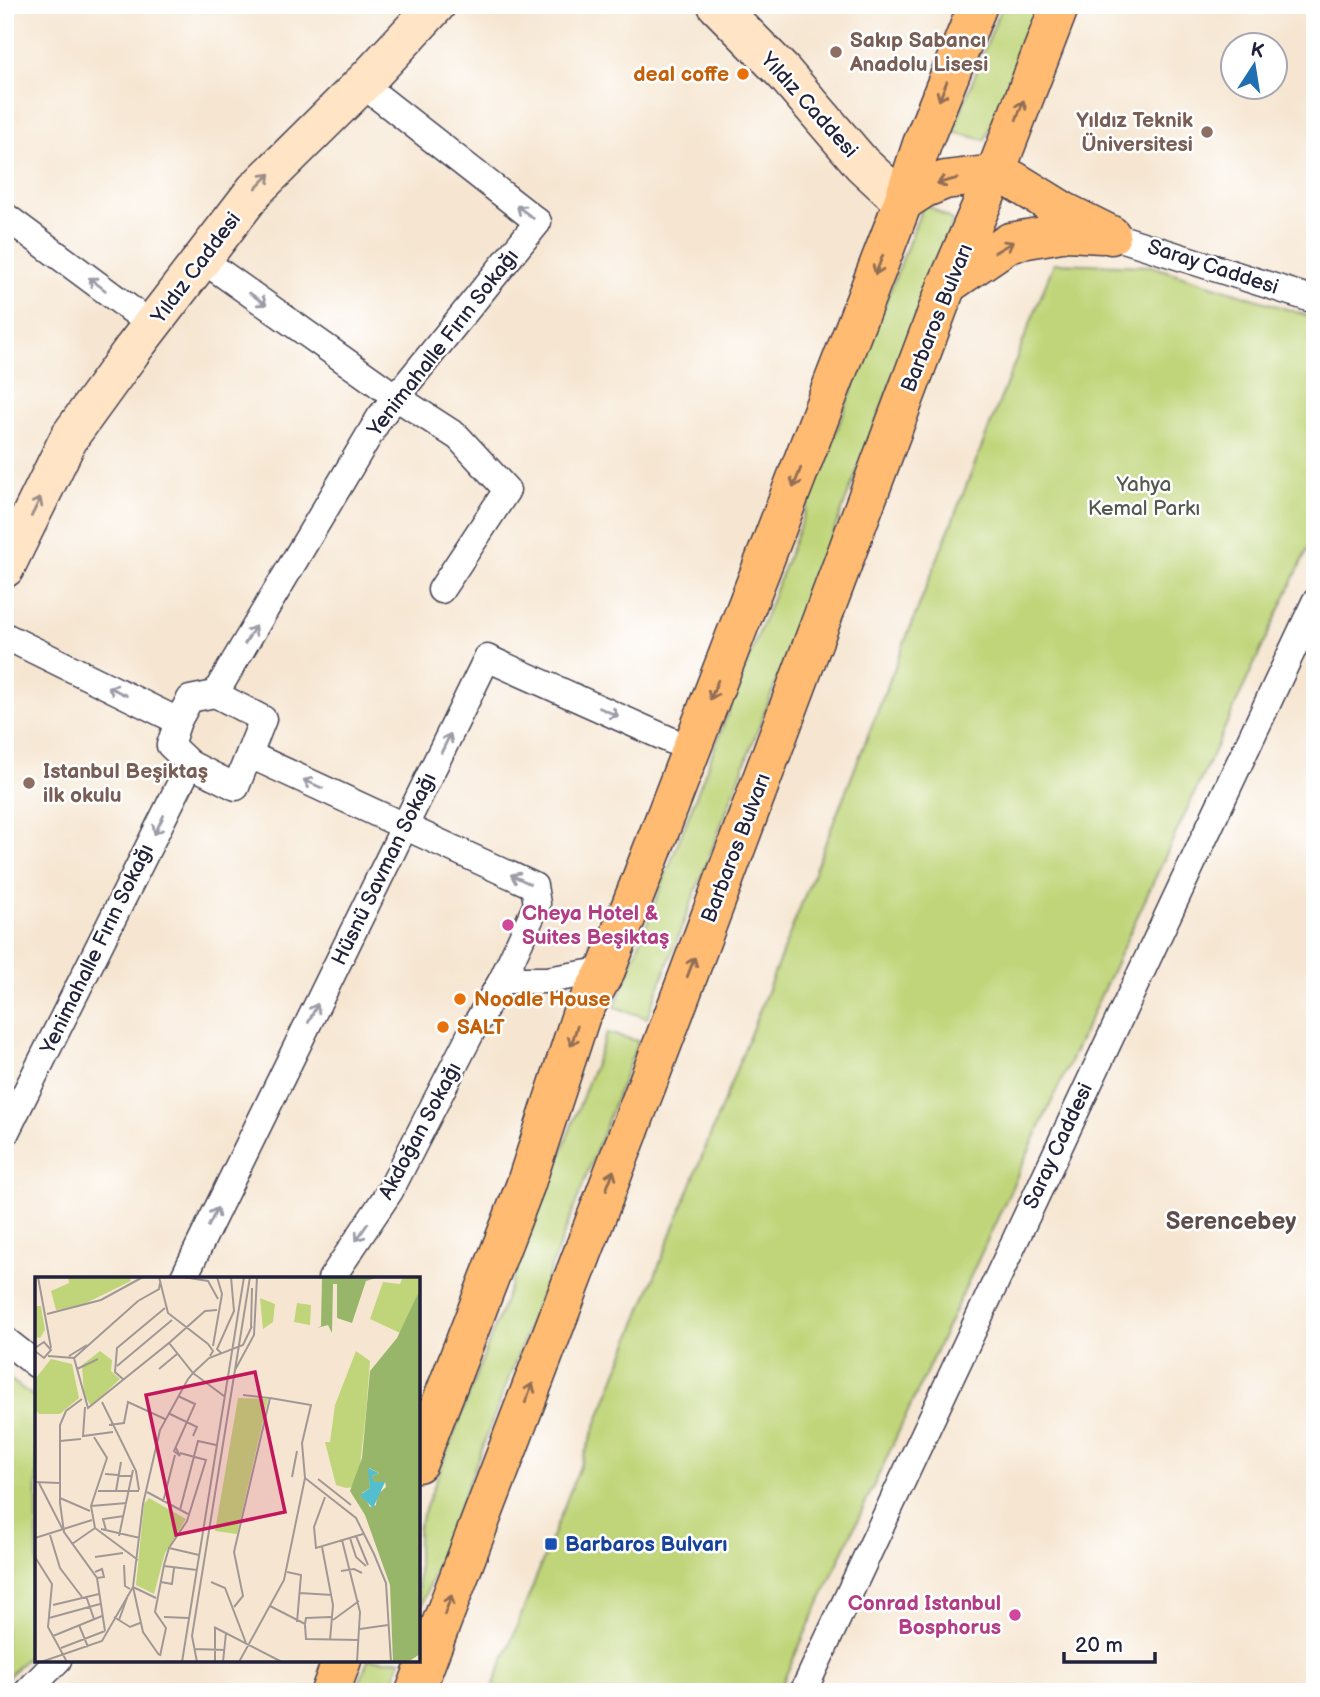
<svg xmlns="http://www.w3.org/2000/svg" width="1320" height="1697" font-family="'Balsamiq Sans',sans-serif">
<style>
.green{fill:#c0d579;stroke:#717c5a;stroke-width:2}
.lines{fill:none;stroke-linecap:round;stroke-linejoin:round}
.street-casing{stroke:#423f52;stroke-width:29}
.secondary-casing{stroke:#423f52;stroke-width:41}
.primary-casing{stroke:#423f52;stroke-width:41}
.street{stroke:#fff;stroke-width:26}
.secondary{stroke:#ffe4c6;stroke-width:38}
.primary{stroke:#ffbb71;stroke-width:38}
.oneway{stroke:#906e56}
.oneway2{stroke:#9c8d87}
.oneway3{stroke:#9c9ca7}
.education-dot{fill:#8d6e63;stroke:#fff;stroke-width:2.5}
.food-dot{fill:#e8710a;stroke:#fff;stroke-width:2.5}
.hotel-dot{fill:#d1479c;stroke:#fff;stroke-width:2.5}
.transit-dot{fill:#1a4fb4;stroke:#fff;stroke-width:2.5}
.labels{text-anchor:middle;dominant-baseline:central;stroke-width:5;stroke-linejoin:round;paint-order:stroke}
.education-label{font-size:21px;font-weight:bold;fill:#785e54;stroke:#fff;text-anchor:start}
.food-label{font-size:21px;font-weight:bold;fill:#c56008;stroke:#fff;text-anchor:start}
.street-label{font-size:21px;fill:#22223b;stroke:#fff}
.park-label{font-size:21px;fill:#51584e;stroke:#fff}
.hotel-label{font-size:21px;font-weight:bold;fill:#b23c85;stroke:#fff;text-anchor:start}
.transit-label{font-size:21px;font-weight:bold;fill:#164399;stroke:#fff;text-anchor:start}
.quarter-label{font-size:24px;font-weight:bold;fill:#5e4e4b;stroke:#fff}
.inset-road{fill:none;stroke:#a19895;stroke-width:2}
.view{fill:#c2185b;fill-opacity:0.15;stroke:#c2185b;stroke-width:3.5}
.inset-edge{fill:none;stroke:#22223b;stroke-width:3.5}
</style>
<rect width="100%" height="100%" fill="#fff"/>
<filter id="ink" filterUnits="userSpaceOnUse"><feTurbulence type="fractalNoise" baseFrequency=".0143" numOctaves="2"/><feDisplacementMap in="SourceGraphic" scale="14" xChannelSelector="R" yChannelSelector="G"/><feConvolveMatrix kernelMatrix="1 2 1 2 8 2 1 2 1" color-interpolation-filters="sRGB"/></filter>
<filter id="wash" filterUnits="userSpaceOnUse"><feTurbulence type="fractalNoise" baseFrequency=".00686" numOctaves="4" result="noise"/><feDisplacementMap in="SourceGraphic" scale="28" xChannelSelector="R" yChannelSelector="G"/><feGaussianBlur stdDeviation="1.57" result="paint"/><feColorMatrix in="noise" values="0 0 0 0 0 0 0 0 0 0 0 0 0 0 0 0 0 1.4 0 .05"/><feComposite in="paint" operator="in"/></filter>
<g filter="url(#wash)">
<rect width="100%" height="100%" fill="#f6e6d1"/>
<g class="green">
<path d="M 1002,5 L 1038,5 L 985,140 L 953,132 Z"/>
<path d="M 924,203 L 953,221 L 647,1018 L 615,1007 Z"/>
<path d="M 1054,263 L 1151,266 L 1315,318 L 1315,533 L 778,1692 L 491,1692 Z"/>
<path d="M 607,1033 L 638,1041 L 418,1615 L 418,1528 Z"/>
<path d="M 5,1376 L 37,1399 L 37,1647 L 5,1680 Z"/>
<path d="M 368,1660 L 401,1660 L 389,1692 L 356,1692 Z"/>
</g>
</g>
<g filter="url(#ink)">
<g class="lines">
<g class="street-casing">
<g id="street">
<path d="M 5,216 L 152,325"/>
<path d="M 1111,235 L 1315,300"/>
<path d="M 203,260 L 396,397 L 458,437 L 507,490 L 441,590"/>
<path d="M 5,636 L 178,721"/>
<path d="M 215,694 L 380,417 L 538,222 L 362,84"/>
<path d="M 215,694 L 263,719 L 236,787 L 190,764 L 170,745 L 178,721 L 190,699 Z"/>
<path d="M 250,755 L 534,886 L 537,904 L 502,980 L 473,1029 L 390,1191 L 331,1279"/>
<path d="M 502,980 L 547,980 L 606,970"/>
<path d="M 5,1134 L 190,764"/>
<path d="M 183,1279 L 487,658 L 690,749"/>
<path d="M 5,1340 L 37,1365"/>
<path d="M 27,1692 L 58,1660"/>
<path d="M 803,1692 L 1315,602"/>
</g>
</g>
<g class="secondary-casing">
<g id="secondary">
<path d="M 717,5 L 784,73 L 862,164 L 903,202"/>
<path d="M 5,568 L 70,436 L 133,349 L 255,190 L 370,76 L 436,5"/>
</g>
</g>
<g class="primary-casing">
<g id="primary">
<path d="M 903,202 L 923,189 L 945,180 L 995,174 L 1013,180 L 1063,211 L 1111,235"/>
<path d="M 947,285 L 1010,242 L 1067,232 L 1102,234"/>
<path d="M 418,1463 L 525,1186 L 581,1015 L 606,970 L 903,202 L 922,144 L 978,5"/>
<path d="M 330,1692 L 342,1660"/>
<path d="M 415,1692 L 664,1040 L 947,285 L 995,174 L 1060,5"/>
</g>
</g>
<use href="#street" class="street"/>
<use href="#secondary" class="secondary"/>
<use href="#primary" class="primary"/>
</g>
<defs><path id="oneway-shaft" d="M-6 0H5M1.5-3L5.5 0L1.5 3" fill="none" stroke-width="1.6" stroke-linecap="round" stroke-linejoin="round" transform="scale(1.75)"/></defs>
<g class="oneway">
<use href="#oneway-shaft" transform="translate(943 91) rotate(112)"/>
<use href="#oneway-shaft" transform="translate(1020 110) rotate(-69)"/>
<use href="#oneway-shaft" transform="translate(947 181) rotate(166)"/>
<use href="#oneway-shaft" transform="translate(1004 247) rotate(-30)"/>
<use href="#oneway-shaft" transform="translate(879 265) rotate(111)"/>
<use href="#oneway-shaft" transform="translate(797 478) rotate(111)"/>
<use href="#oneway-shaft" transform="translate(714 690) rotate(112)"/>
<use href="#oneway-shaft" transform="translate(691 967) rotate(-69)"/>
<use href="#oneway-shaft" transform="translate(574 1036) rotate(108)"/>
<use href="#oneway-shaft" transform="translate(610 1180) rotate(-69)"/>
<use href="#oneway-shaft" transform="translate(529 1393) rotate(-69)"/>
<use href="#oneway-shaft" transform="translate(448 1605) rotate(-69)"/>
</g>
<g class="oneway2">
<use href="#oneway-shaft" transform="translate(263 181) rotate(-45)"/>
<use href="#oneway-shaft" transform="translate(36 507) rotate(-64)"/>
</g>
<g class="oneway3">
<use href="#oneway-shaft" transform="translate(525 212) rotate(-142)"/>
<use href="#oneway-shaft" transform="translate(97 284) rotate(-143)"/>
<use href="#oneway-shaft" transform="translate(258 299) rotate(35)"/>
<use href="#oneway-shaft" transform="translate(250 635) rotate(-59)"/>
<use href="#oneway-shaft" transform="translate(117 691) rotate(-154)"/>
<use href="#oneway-shaft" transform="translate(609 712) rotate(24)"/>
<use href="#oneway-shaft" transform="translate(446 743) rotate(-64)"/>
<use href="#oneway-shaft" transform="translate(313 784) rotate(-156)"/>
<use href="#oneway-shaft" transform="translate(159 825) rotate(116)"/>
<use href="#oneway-shaft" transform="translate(520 879) rotate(-155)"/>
<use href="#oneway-shaft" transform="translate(313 1013) rotate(-64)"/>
<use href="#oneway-shaft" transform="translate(213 1217) rotate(-64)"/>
<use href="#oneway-shaft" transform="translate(362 1232) rotate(124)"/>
</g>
</g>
<g class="education-dot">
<circle cx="836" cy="52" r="7"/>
<circle cx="1207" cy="132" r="7"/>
<circle cx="29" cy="783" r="7"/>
</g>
<g class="food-dot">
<circle cx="743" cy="74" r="7"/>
<circle cx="460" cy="999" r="7"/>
<circle cx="443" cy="1027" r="7"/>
</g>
<g class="hotel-dot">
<circle cx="508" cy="925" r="7"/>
<circle cx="1015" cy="1615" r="7"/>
</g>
<rect class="transit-dot" x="544" y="1537" width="14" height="14" rx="3.5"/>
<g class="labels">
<g class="education-label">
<text x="850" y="40">Sakıp Sabancı<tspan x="850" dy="24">Anadolu Lisesi</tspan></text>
<text x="1193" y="120" text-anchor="end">Yıldız Teknik<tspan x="1193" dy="24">Üniversitesi</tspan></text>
<text x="43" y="771">Istanbul Beşiktaş<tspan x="43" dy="24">ilk okulu</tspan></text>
</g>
<g class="food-label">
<text x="729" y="74" text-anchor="end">deal coffe</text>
<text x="474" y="999">Noodle House</text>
<text x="457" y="1027">SALT</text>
</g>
<g class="street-label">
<text transform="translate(809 105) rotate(48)">Yıldız Caddesi</text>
<text transform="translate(1213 267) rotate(18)">Saray Caddesi</text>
<text transform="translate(196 268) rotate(-53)">Yıldız Caddesi</text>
<text transform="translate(937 318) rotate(-68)">Barbaros Bulvarı</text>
<text transform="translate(443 343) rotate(-52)">Yenimahalle Fırın Sokağı</text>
<text transform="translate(736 848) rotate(-69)">Barbaros Bulvarı</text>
<text transform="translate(384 869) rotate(-64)">Hüsnü Savman Sokağı</text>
<text transform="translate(97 949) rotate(-64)">Yenimahalle Fırın Sokağı</text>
<text transform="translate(420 1131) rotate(-62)">Akdoğan Sokağı</text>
<text transform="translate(1058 1146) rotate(-65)">Saray Caddesi</text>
</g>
<g class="park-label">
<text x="1144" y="484">Yahya<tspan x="1144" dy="24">Kemal Parkı</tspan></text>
</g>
<g class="hotel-label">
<text x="522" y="913">Cheya Hotel &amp;<tspan x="522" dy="24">Suites Beşiktaş</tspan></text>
<text x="1001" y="1603" text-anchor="end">Conrad Istanbul<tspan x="1001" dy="24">Bosphorus</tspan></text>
</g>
<g class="transit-label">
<text x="565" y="1544">Barbaros Bulvarı</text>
</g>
<g class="quarter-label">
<text x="1231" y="1221">Serencebey</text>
</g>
</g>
<g transform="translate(35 1277)">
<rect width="385" height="385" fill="#f6e6d1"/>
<path d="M 33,0 L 94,0 L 96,4 L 43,30 L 21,33 L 16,14 L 34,6 ZM 368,0 L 385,0 L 385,12 L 365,56 L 335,42 L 348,5 L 365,7 ZM 225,21 L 240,27 L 238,45 L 228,52 ZM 262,26 L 276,28 L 275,48 L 259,45 ZM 0,29 L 6,29 L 10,53 L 5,61 L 0,60 ZM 65,74 L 77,83 L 76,94 L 85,102 L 56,129 L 49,118 L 47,88 ZM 321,74 L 335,84 L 331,135 L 324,197 L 318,210 L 311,211 L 301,208 L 290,165 L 295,165 L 300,128 ZM 16,82 L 37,87 L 44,121 L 25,137 L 4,137 L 0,132 L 0,102 ZM 203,121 L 233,122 L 202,257 L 180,254 ZM 114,221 L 151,242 L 130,276 L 119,317 L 101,308 L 109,227 Z" fill="#c0d579"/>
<path d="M 287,0 L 344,0 L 331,4 L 317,46 L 302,41 L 302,7 L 298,7 L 297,56 L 293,48 L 282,51 L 286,49 ZM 385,12 L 385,377 L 373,385 L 358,385 L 355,308 L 330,238 L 315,214 L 327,181 L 335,94 L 362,61 ZM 334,191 L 344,196 L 337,199 L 338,205 L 350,205 L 351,210 L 342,218 L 341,228 L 335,230 L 327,216 L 335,211 Z" fill="#98b669" fill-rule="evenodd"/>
<path d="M 333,191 L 344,196 L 337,199 L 339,205 L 350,205 L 338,231 L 325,218 L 335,211 Z" fill="#53bece"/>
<path class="inset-road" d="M 3,0 L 16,71M 124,0 L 133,36 L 173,67 L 178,74 L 175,79M 148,0 L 173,4 L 183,22M 12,37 L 66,23 L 108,0M 216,51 L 217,11M 134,66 L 170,34 L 182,33M 178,69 L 187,17 L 182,0M 0,71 L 9,65 L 16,73 L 9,81 L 0,74M 186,76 L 182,72 L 199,34 L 196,0M 13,79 L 39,81 L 53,131 L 134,66 L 158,96 L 174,81 L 208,68 L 217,49M 34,79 L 52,68M 39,81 L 103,24 L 124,12 L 125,6M 82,89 L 137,43M 42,92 L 63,82M 124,92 L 142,77M 200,93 L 219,58 L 222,0M 89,103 L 80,95 L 82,71 L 130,31M 47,122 L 31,134 L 25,148 L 25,226 L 29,255 L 62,301 L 70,354M 67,125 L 101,194 L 104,213M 50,130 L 48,159 L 78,155M 133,136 L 162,150 L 158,159M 74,148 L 89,146 L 93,125 L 130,142M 59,160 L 72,181 L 56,229 L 60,251 L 103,283M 25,164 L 46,162M 141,171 L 145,179 L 139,174 L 160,127 L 143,119M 70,197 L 97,199M 257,200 L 262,174M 270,201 L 321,241 L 339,277 L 351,306 L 356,385M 283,202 L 316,228M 0,205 L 24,206M 4,206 L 28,253M 63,214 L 104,214M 81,214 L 86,185M 112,215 L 153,237M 290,220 L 279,250 L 281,271 L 328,257M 25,221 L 55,234M 128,225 L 140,178M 56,229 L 92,226M 145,233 L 163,164 L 181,168M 66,252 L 105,261M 71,253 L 68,242 L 89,239M 15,258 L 25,291 L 47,320M 84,259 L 98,193M 321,259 L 333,288M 0,261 L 57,243M 315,261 L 321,280 L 331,289M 307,263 L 325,335 L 322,385M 37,267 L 60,251M 287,270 L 298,328 L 295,363M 134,271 L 164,278M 0,280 L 17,307 L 13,350 L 32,385M 60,280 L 88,276M 89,288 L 90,309 L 95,312M 129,289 L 162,293M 306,294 L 319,292 L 327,296M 60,295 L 67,292 L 69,300 L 62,301M 252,295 L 266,298 L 262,345M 126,305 L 137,307 L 139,291M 176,305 L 190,311 L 211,366M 98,310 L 108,355 L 124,378M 98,310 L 121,321M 265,316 L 297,318M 51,319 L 59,342M 18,328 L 64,317M 235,329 L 270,347 L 271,341 L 296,340M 199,330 L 208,319 L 199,275 L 235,121 L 208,118M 79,340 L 95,350 L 105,346M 129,340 L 154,341M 14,341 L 65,327M 84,343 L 93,318M 298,343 L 324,324M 44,348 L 53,370M 270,348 L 271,362 L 324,363M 179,350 L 247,385M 180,350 L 180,385M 325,352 L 353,348M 18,359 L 67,339M 26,371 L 70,354M 160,372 L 190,373M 125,379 L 131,351 L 120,335 L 129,288 L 134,271 L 152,244 L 171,183 L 145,176M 6,385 L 67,364 L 98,310 L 108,227 L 125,153 L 153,102 L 158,96 L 189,119M 147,385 L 209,0M 162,385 L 157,359 L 215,0M 188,385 L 191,356M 204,385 L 249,303 L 270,201 L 267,166 L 276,128 L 235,121"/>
<path class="view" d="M 220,95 L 250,235 L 141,258 L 111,118 Z"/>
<rect width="385" height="385" class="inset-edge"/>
</g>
<rect width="1320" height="1697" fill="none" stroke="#fff" stroke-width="28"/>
<g transform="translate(1254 66) rotate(12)"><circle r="33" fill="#ffffff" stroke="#a7a7b1" stroke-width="2"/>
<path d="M0-5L12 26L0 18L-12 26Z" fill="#1f6fb2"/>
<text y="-10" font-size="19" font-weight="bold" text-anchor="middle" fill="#22223b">K</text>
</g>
<path d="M1064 1652v10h91v-10" fill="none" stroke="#22223b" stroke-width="3.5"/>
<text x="1075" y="1652" font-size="21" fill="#22223b" stroke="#ffffff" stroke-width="5" paint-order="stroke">20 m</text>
</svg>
